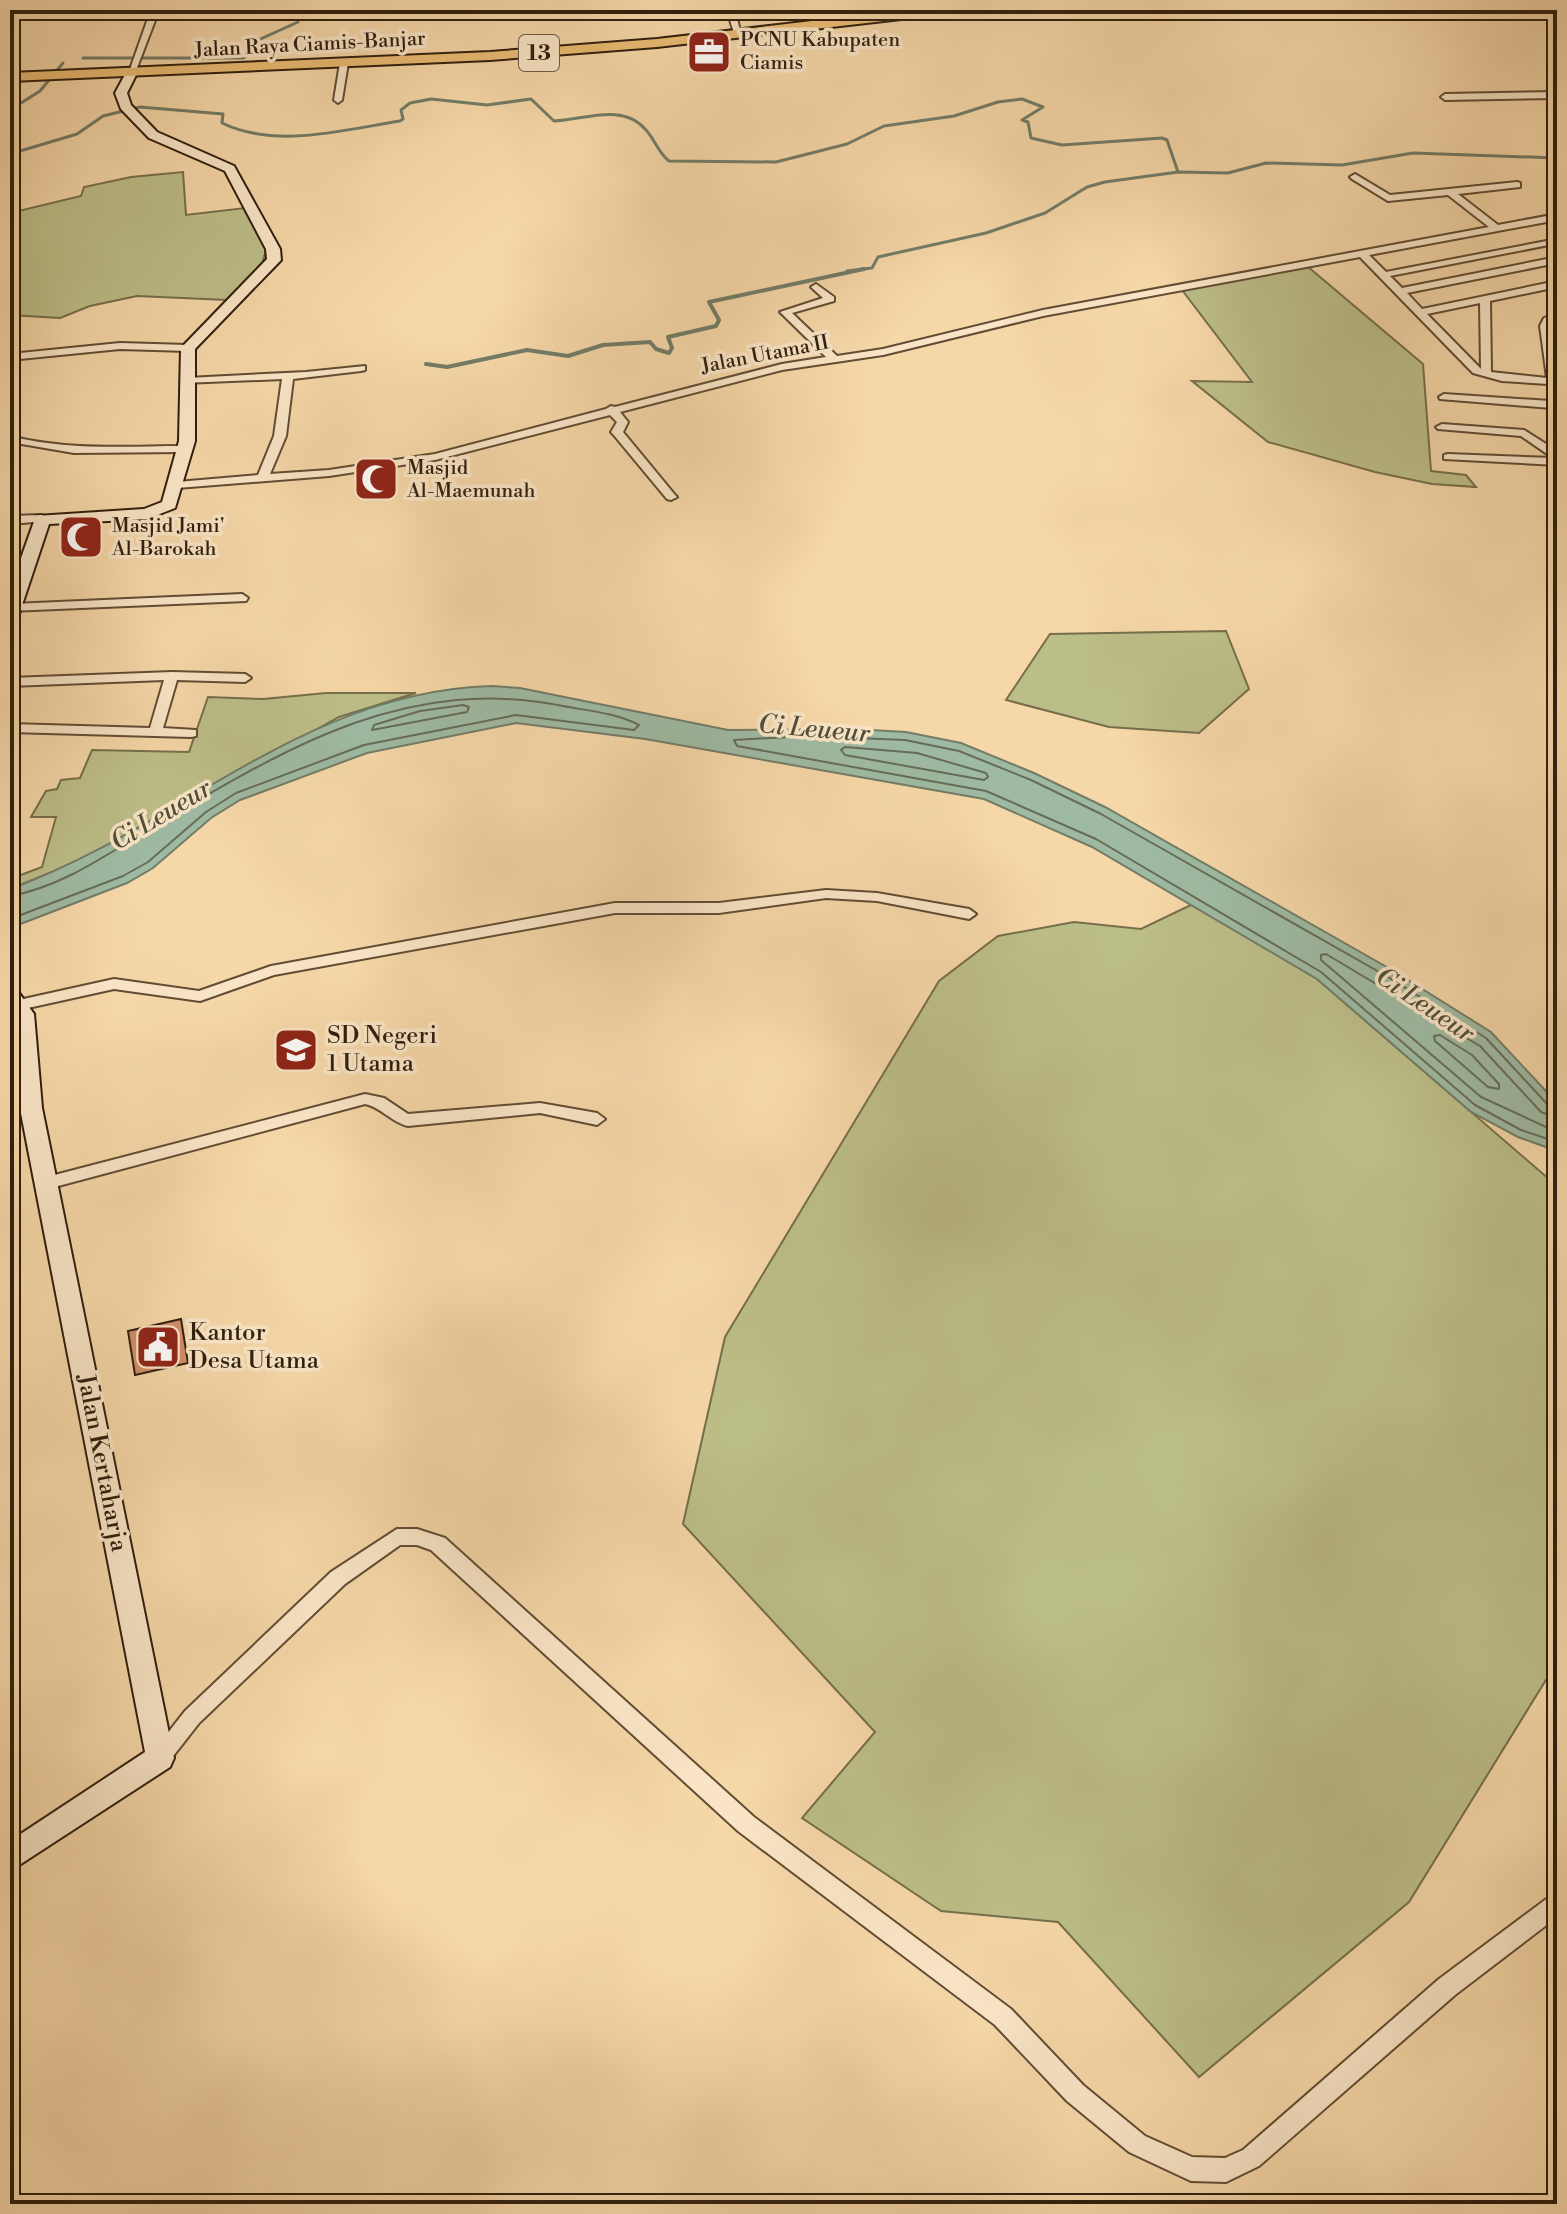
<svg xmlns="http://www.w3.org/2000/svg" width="1567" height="2214" font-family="'Libre Bodoni',serif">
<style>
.green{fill:#bcbe88;stroke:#766e4b;stroke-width:2}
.water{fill:#9ebaa3;stroke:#727c67;stroke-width:2}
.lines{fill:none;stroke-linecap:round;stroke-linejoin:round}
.shore{stroke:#666c58;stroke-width:2}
.stream-far1{stroke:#727c67;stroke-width:3}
.stream{stroke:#727c67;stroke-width:4}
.building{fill:#d28d6a;stroke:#2f1f0e;stroke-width:2}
.street-casing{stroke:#614d34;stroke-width:4}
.secondary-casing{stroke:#2f1f0e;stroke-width:4}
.highway-casing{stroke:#2f1f0e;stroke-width:4}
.street{fill:#f9e5c6;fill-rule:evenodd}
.secondary{fill:#f9e5c6;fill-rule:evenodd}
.highway{fill:#ebbc74;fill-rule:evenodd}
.labels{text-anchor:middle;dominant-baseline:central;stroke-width:7;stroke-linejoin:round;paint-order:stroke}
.far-poi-label{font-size:20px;fill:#2f1f0e;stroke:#f9e5c6;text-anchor:start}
.far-street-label{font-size:20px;fill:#2f1f0e;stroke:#f9e5c6}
.shield{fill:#f9e5c6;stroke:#6c5a45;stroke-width:2}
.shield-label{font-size:22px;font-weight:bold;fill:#2f1f0e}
.poi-label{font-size:24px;fill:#2f1f0e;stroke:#f9e5c6;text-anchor:start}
.street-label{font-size:24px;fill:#2f1f0e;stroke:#f9e5c6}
.water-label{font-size:26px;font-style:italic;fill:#504e3b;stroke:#f9e5c6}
</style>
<rect width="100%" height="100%" fill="#f6d7a8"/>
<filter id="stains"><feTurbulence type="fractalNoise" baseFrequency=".0025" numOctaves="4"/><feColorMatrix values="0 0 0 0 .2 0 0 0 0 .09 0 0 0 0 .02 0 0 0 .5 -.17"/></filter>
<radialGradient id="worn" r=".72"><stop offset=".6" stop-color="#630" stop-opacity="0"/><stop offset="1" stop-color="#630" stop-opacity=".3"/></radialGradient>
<g class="green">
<path d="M 183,172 L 186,215 L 245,208 L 266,250 L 260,271 L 227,300 L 137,296 L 90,306 L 60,318 L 10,315 L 10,213 L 81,196 L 84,187 L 131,177 Z"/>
<path d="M 1307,266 L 1423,364 L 1431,471 L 1466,475 L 1476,487 L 1432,484 L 1375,472 L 1268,442 L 1192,381 L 1252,382 L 1182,290 Z"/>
<path d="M 1226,631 L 1249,689 L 1199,733 L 1109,727 L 1006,700 L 1050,634 Z"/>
<path d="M 326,693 L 416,693 L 339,717 L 77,862 L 10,889 L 10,879 L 42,867 L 56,817 L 31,817 L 46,791 L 57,789 L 61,780 L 80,778 L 92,750 L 189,752 L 208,697 L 263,699 Z"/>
<path d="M 1193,904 L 1317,979 L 1557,1186 L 1557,1662 L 1409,1902 L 1199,2077 L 1058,1922 L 941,1911 L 802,1818 L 875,1732 L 683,1524 L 725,1337 L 939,981 L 998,936 L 1074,922 L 1141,929 Z"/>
</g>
<path class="water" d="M 492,686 L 520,688 L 728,730 L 854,729 L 906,732 L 961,743 L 1034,773 L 1105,807 L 1392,970 L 1491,1032 L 1557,1103 L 1557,1151 L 1518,1137 L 1471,1112 L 1317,979 L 1092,847 L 984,799 L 645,739 L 516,723 L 367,753 L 240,800 L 211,818 L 153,868 L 127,883 L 10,928 L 10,889 C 178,828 304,691 492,686 Z"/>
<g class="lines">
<g class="shore">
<path d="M 463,705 L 469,707 L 467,712 L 372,730 L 374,725 L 420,711 Z"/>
<path d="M 845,747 L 917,753 L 986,773 L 988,777 L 984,780 L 845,755 L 841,750 Z"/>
<path d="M 10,896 C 66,886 113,850 161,822 C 290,746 408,675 563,706 C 589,711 616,713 639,725 L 634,730 L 516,715 L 364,745 L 236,793 L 206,812 L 148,862 L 123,876 L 10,919"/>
<path d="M 1440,1035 L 1472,1055 L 1499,1084 L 1499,1089 L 1488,1087 L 1435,1041 L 1434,1036 Z"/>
<path d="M 1557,1108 L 1548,1105 L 1486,1038 L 1388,977 L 1101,814 L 1031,780 L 959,751 L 905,740 L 807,736 L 734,740 L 737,746 L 986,791 L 1096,839 L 1321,972 L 1475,1105 L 1521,1130 L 1557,1142"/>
<path d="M 1557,1118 L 1541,1112 L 1480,1046 L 1326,954 L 1321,955 L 1321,960 L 1481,1097 L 1557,1132"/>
</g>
<g class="stream-far1">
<path d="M 83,58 L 243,58 L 250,54 L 247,45 L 298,22"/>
<path d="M 10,110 L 40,91 L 63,63"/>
<path d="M 10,154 L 77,134 L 103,116 L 140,107 L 223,114 L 222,123 C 276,149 343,130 400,121 L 403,119 L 401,110 L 410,103 L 431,99 L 487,105 L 531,99 L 554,121 C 584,120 623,102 646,130 C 655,140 658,152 669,161 L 776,162 L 847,144 L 884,126 L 954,116 L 998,102 L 1022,99 L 1043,107 L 1022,120 L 1028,122 L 1031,138 L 1062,145 L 1162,138 L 1167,140 L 1178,172"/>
<path d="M 847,271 L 872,268 L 878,257 L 986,233 L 1045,213 L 1087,187 L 1105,182 L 1178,172 L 1228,173 L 1266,163 L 1342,165 L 1413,153 L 1557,158"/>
</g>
<path class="stream" d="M 426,364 L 447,367 L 527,350 L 568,356 L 603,345 L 650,342 L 656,349 L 669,353 L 672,348 L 668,337 L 716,326 L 719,320 L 709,302 L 864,269"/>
</g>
<path class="building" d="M 181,1319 L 188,1363 L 135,1375 L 128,1331 Z"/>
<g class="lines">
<g class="street-casing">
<g id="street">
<path d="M 151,10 L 159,10 L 135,73 L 128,75 Z"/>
<path d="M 727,10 L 735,10 L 741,35 L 734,33 Z"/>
<path d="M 344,60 L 348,63 L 342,100 L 338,103 L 334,100 L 340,63 Z"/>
<path d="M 1557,92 L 1557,98 L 1445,100 L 1441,97 L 1445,94 Z"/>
<path d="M 1355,174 L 1390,195 L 1517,182 L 1520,183 L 1520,187 L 1458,194 L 1498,225 L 1557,214 L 1557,220 L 1369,255 L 1386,272 L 1557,239 L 1557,243 L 1554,244 L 1390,276 L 1402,288 L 1557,257 L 1557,263 L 1407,293 L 1422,309 L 1557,281 L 1557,287 L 1490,301 L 1491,372 L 1547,378 L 1540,326 L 1544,318 L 1557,313 L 1557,320 L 1550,326 L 1557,372 L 1557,412 L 1551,408 L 1440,399 L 1439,397 L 1444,394 L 1550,401 L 1548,384 L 1502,381 L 1473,373 L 1360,257 L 1043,316 L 883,355 L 782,370 L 620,412 L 628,422 L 623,432 L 675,495 L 677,497 L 671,500 L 667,499 L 613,434 L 611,432 L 617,422 L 610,415 L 435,460 L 329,476 L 177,488 L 171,485 L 177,482 L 258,475 L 274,436 L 282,379 L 183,383 L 183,379 L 187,378 L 306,372 L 365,366 L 365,370 L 361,371 L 293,379 L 286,436 L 270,474 L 329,470 L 435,454 L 606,409 L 611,406 L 615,407 L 782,364 L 826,357 L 780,312 L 823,298 L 811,287 L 816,284 L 834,297 L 834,301 L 792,313 L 837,356 L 883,349 L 1043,310 L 1489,227 L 1448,195 L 1388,201 L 1352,179 L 1350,177 ZM 1480,303 L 1481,369 L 1427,314 Z"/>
<path d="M 120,343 L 188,345 L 193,348 L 188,351 L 120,349 L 10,360 L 10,354 Z"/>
<path d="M 1442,424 L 1524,430 L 1557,451 L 1557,465 L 1444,459 L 1444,455 L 1448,454 L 1553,458 L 1521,436 L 1438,429 L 1436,427 Z"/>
<path d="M 10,436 C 68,451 126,446 185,446 L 191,449 L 185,452 L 74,453 L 10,442 Z"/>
<path d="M 42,515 L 48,519 L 46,521 L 10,524 L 10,516 Z"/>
<path d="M 242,594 L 248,598 L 246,601 L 10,611 L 12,604 Z"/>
<path d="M 172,672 L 245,674 L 251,678 L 245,682 L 177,680 L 163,728 L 196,730 L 196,736 L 191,737 L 10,732 L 10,724 L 150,728 L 164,680 L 10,686 L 10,678 Z"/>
<path d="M 826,890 L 877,893 L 969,909 L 976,914 L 969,919 L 877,901 L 826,898 L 719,913 L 615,913 L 274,975 L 200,1001 L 114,989 L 19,1010 L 11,1005 L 19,1000 L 114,979 L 199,991 L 271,966 L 615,903 L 719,903 Z"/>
<path d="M 365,1094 L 384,1098 L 408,1114 L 540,1103 L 597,1113 L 605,1119 L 597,1125 L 540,1113 L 408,1126 C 391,1122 381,1107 365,1104 L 47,1189 L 39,1183 L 47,1177 Z"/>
<path d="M 397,1529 L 417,1529 L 445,1538 L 754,1817 L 1011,2009 L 1083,2085 L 1145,2136 L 1192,2157 L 1225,2158 L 1243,2150 L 1439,1979 L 1549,1897 L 1557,1894 L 1557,1917 L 1455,1995 L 1259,2166 L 1226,2182 L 1191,2181 L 1129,2152 L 1067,2101 L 995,2025 L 738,1831 L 431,1550 L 417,1545 L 400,1545 L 345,1584 L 199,1723 L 167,1764 L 160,1767 L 153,1764 L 150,1758 L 153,1752 L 185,1711 L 331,1572 Z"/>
</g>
</g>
<g class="secondary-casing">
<g id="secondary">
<path d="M 127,71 L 137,73 L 127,93 L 131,105 L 157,132 L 234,166 L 280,249 L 281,260 L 195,349 L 195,441 L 175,508 L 147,519 L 49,524 L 19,614 L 10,619 L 10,589 L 36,516 L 144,509 L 162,502 L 179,441 L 181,348 L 267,259 L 266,249 L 225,171 L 149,138 L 121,109 L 115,93 Z"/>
<path d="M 10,988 L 17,990 L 34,1014 L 42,1108 L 174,1758 L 170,1767 L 10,1871 L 10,1841 L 145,1752 L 20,1108 Z"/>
</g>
</g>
<g class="highway-casing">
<path id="highway" d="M 908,10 L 952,10 L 945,14 L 657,47 L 490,60 L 10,81 L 10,73 L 490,52 L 657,39 Z"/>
</g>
<use href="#street" class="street"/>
<use href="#secondary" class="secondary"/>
<use href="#highway" class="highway"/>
</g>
<defs>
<g id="office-square" transform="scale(2.3)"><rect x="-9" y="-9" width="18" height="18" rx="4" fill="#8f2418" stroke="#f9e5c6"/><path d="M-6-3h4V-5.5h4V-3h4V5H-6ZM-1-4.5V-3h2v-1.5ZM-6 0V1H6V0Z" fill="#fff"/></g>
<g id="mosque-square" transform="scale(2.3)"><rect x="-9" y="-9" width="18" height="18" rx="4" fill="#8f2418" stroke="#f9e5c6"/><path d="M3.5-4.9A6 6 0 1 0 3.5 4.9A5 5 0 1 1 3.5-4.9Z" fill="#fff"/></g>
<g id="school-square" transform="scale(2.3)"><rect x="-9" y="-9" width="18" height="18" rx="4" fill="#8f2418" stroke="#f9e5c6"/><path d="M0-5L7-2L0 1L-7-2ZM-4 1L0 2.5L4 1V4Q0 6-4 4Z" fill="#fff"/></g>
<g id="civic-square" transform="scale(2.3)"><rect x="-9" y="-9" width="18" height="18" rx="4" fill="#8f2418" stroke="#f9e5c6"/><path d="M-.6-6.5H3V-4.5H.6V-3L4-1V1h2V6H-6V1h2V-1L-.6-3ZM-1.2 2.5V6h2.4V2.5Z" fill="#fff"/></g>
</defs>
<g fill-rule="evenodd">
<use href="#office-square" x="709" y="52"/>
<use href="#mosque-square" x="376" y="479"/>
<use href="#mosque-square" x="81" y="537"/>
<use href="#school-square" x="296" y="1050"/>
<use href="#civic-square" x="158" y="1347"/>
</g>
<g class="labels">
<g class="far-poi-label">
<text x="740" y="40">PCNU Kabupaten<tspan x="740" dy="23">Ciamis</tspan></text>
<text x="407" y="468">Masjid<tspan x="407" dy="23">Al-Maemunah</tspan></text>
<text x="112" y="526">Masjid Jami'<tspan x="112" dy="23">Al-Barokah</tspan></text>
</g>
<g class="far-street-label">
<text transform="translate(310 45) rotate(-3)">Jalan Raya Ciamis-Banjar</text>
<text transform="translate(765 355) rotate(-11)">Jalan Utama II</text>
</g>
<rect class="shield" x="519" y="35" width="40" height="36" rx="6"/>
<g class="shield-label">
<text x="539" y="53">13</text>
</g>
<g class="poi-label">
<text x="327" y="1036">SD Negeri<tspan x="327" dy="28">1 Utama</tspan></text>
<text x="189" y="1333">Kantor<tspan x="189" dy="28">Desa Utama</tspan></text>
</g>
<g class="street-label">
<text transform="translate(102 1463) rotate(79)">Jalan Kertaharja</text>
</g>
<g class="water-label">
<text transform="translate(814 729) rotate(5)">Ci Leueur</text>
<text transform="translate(161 815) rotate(-31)">Ci Leueur</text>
<text transform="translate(1425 1005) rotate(34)">Ci Leueur</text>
</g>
</g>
<rect width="1567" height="2214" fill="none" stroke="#f6d7a8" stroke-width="40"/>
<rect x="12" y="12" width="1543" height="2190" fill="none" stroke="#2f1f0e" stroke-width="4"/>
<rect x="20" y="20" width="1527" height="2174" fill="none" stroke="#2f1f0e" stroke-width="2"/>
<rect width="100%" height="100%" filter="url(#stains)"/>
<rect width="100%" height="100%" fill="url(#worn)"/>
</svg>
